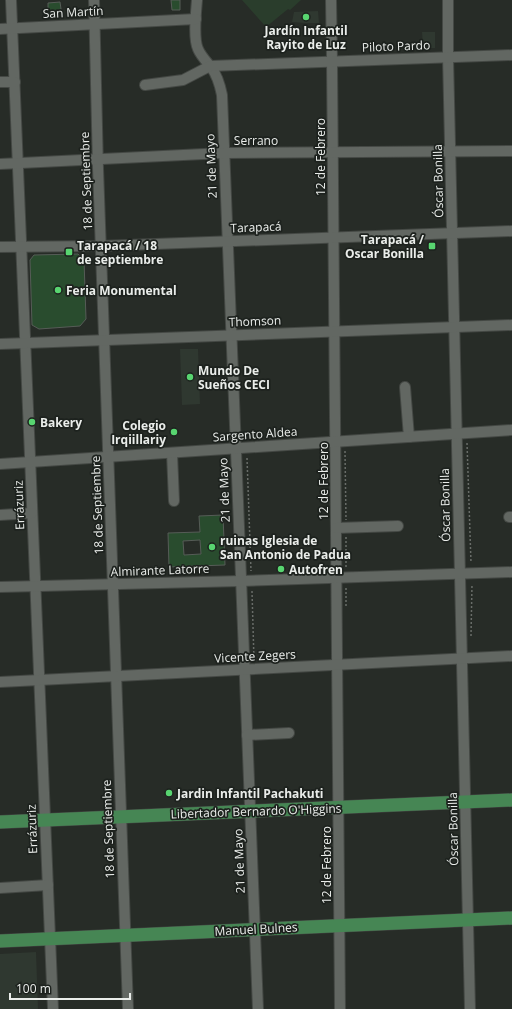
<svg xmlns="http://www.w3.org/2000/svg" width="512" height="1009" font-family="'Open Sans',sans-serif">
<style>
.built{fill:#2f3830}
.green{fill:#2a3d2c}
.building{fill:#294c2e;stroke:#565c57;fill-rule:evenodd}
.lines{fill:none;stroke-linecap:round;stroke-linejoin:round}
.minor-casing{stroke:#444844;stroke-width:12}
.major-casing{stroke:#444844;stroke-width:14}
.path{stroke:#696d69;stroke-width:1.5;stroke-dasharray:2 2;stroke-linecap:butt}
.minor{stroke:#626762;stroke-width:10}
.major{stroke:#468654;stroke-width:13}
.poi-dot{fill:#58d570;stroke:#1d221e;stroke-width:1.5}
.labels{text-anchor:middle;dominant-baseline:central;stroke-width:3.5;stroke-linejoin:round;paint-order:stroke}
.street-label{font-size:12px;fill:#eaedea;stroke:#1d221e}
.poi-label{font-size:12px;font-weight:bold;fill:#eaedea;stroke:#1d221e;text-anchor:start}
</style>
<rect width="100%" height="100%" fill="#272c27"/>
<g class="built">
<path d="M 318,11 L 319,23 L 305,23 L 292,22 L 294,12 Z"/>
<path d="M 422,32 L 435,32 L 435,48 L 423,48 Z"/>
<path d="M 180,349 L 198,349 L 200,404 L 182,405 Z"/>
<path d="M 36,952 L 38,1009 L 0,1009 L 0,954 Z"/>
</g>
<path class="green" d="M 242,0 L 301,0 L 290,10 L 288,9 L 266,27 Z"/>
<g class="building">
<path d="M 171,0 L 180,0 L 180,10 L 172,10 Z"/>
<path d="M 60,2 L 62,16 L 48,17 L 48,3 Z"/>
<path d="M 78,254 L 84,260 L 86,319 L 80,326 L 39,329 L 32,325 L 30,260 L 34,255 Z"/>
<path d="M 223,515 L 225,565 L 169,567 L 168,533 L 200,532 L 199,516 ZM 200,540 L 201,554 L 184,555 L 183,541 Z"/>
</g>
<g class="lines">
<g class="minor-casing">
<g id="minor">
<path d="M 11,0 L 53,1009"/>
<path d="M 94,0 L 98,168 L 128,1009"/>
<path d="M 197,0 C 196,13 193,38 198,49 C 201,56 206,61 211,67 C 217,75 220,85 222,95 L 258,1009"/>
<path d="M 331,0 L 332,61 L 340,1009"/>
<path d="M 448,0 L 448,57 L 470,1009"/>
<path d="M 0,29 L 196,19"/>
<path d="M 0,82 L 15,82"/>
<path d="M 145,85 L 183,80 L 210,66 L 512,55"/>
<path d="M 0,164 L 224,153 L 512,151"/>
<path d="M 0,247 L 101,246 L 512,231"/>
<path d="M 0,344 L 512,325"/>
<path d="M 405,387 L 409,437"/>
<path d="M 172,453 L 174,501"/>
<path d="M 0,464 L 512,430"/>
<path d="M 0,515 L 32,513"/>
<path d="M 509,517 L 512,517"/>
<path d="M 336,528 L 398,526"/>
<path d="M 0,587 L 241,581 L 512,572"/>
<path d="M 0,682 L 512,656"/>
<path d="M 247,735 L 289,733"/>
<path d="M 0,888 L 48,885"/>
</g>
</g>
<g class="major-casing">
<g id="major">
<path d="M 0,822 L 512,800"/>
<path d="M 0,941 L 512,918"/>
</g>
</g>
<g class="path">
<path d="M 467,443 L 471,563"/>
<path d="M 345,451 L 346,520"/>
<path d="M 247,458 L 251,571"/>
<path d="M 346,537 L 346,568"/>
<path d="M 346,588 L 346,608"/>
<path d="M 252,591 L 254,661"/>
<path d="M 471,636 L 472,584"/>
</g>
<use href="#minor" class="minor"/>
<use href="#major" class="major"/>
</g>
<g class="poi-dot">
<circle cx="306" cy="17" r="4"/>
<rect x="428" y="242" width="8" height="8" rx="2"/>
<rect x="65" y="248" width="8" height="8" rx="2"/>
<circle cx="58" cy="290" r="4"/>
<circle cx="190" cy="377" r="4"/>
<circle cx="32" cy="422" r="4"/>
<circle cx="174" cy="432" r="4"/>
<circle cx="212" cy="547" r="4"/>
<circle cx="281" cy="569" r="4"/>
<circle cx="169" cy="793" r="4"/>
</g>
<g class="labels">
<g class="street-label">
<text transform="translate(73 12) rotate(-3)">San Martín</text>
<text transform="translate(396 46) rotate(-2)">Piloto Pardo</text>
<text x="256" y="140">Serrano</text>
<text transform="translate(320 157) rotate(-90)">12 de Febrero</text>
<text transform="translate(211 166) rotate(-92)">21 de Mayo</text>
<text transform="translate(86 181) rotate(-92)">18 de Septiembre</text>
<text transform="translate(438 181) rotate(-91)">Óscar Bonilla</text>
<text transform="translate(256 227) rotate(-2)">Tarapacá</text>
<text transform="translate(255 321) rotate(-2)">Thomson</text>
<text transform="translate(255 434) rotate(-4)">Sargento Aldea</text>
<text transform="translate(323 481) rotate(-90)">12 de Febrero</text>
<text transform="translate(224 490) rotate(-92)">21 de Mayo</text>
<text transform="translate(19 505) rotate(-92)">Errázuriz</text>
<text transform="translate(97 505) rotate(-92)">18 de Septiembre</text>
<text transform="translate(445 505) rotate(-91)">Óscar Bonilla</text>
<text transform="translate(160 570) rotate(-2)">Almirante Latorre</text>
<text transform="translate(255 656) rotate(-3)">Vicente Zegers</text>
<text transform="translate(256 811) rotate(-2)">Libertador Bernardo O'Higgins</text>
<text transform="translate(32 829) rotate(-92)">Errázuriz</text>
<text transform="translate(108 829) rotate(-92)">18 de Septiembre</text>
<text transform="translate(453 829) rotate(-91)">Óscar Bonilla</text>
<text transform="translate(239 861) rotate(-92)">21 de Mayo</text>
<text transform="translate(326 865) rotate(-90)">12 de Febrero</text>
<text transform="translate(256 929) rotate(-3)">Manuel Bulnes</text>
</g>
<g class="poi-label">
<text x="306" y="30" text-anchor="middle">Jardín Infantil<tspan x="306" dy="14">Rayito de Luz</tspan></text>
<text x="424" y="239" text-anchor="end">Tarapacá /<tspan x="424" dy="14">Oscar Bonilla</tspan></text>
<text x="77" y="245">Tarapacá / 18<tspan x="77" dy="14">de septiembre</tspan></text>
<text x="66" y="290">Feria Monumental</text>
<text x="198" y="370">Mundo De<tspan x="198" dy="14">Sueños CECI</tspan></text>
<text x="40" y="422">Bakery</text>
<text x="166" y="425" text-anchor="end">Colegio<tspan x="166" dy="14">Irqiillariy</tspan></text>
<text x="220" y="540">ruinas Iglesia de<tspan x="220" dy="14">San Antonio de Padua</tspan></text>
<text x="289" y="569">Autofren</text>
<text x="177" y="793">Jardin Infantil Pachakuti</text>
</g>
</g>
<path d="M10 993v6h120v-6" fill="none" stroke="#eaedea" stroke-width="2"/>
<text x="16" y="993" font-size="12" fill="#eaedea" stroke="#1d221e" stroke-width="3" paint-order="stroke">100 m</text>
</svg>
